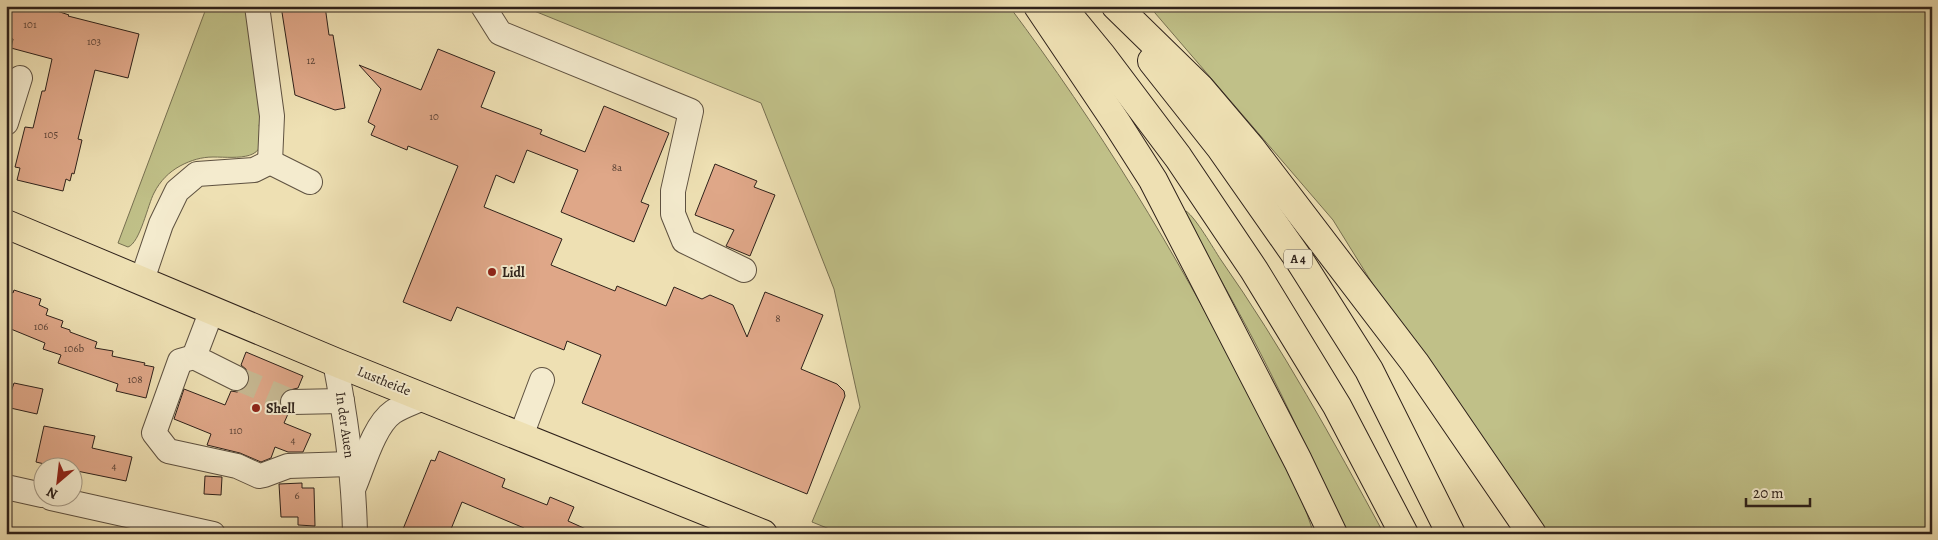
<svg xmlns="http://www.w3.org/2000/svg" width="1938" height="540" font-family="Alegreya,serif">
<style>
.green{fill:#c0c088;stroke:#777051}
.building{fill:#dfa788;stroke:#2e211a}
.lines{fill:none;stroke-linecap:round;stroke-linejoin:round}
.minor-tunnel{stroke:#c8ba94;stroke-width:24;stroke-dasharray:24 12;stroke-linecap:butt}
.minor-casing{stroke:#5e5140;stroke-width:26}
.major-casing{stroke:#2e211a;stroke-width:30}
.highway-casing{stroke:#2e211a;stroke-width:30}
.minor{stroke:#f4ebce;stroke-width:24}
.major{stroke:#eee0b3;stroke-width:28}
.highway{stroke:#eee0b3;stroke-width:28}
.poi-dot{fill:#8f2418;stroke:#f4ebce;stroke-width:2}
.labels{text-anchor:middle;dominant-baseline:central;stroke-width:4;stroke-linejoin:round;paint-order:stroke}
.number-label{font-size:11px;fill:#5a4236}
.shield{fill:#f4ebce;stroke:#695e50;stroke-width:1}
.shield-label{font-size:12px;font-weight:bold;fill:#2e211a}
.poi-label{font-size:14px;font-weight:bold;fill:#2e211a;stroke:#f4ebce;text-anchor:start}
.street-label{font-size:14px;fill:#2e211a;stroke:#f4ebce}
</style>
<rect width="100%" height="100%" fill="#eee0b3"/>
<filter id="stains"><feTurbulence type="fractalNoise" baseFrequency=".004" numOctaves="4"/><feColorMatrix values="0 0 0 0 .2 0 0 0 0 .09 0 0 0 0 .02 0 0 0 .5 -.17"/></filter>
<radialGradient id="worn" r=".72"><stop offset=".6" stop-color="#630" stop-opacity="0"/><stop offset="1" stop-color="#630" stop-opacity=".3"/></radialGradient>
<g class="green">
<path d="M 207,6 L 245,6 L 263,120 L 259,125 C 271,163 237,157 213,157 C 202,157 191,160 180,166 C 169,172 160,181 154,193 C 148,204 140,243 128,247 L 118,243 Z"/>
<path d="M 522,6 L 1009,6 C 1098,125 1175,251 1243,383 C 1268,432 1297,481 1314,534 L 842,534 L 812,522 L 860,407 L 834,289 L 761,103 Z"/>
<path d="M 1149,6 L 1932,6 L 1932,534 L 1530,534 L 1508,502 L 1333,220 Z"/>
<path d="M 1186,211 C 1196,218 1213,248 1221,260 C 1282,347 1333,440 1384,534 L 1345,534 C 1321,480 1298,427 1271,374 C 1244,320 1214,267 1183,214 Z"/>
</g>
<g class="building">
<path d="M 6,6 L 59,6 L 57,11 L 69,15 L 68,16 L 139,34 L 128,78 L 95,70 L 78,139 L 82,140 L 74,174 L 72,173 L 70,181 L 66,179 L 63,191 L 17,180 L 20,168 L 15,167 L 25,127 L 33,128 L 42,91 L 45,91 L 52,59 L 11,48 L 13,39 L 6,37 Z"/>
<path d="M 281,6 L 325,6 L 329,35 L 333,35 L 345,108 L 335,110 L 295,95 Z"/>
<path d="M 438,49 L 495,72 L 481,107 L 542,130 L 540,134 L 585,152 L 604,106 L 669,133 L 641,202 L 649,205 L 634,242 L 561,212 L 578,170 L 527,150 L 514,183 L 496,175 L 484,207 L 562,239 L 551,265 L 615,291 L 617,286 L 666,306 L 674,287 L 702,299 L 710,295 L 733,305 L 747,337 L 765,292 L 823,315 L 801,369 L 837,384 L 844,391 L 845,396 L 807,494 L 582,403 L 601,355 L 567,341 L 564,350 L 457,307 L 451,321 L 403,302 L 458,166 L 408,146 L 407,150 L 371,135 L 375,126 L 368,122 L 381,89 L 359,65 L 421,90 Z"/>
<path d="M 715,164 L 757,181 L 754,187 L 775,195 L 750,256 L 726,246 L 734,230 L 695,215 Z"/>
<path d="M 6,290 L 13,293 L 14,290 L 41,299 L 39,305 L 48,309 L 46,315 L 63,321 L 61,327 L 70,330 L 70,332 L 97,342 L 95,348 L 113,351 L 112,356 L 145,363 L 144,365 L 154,367 L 146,398 L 116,391 L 118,384 L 58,363 L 61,355 L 43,349 L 45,343 L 6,327 Z"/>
<path d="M 246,352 L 303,376 L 298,388 L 286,391 L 281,396 L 279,402 L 282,410 L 288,414 L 284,423 L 311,434 L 303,452 L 288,452 L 275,447 L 271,458 L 261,462 L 240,453 L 207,445 L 211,434 L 174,419 L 184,389 L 225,405 L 231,391 L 237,392 L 244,389 L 248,384 L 250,378 L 247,370 L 241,365 Z"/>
<path d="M 14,383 L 43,389 L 37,414 L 6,407 Z"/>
<path d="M 44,426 L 95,436 L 92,448 L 132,457 L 126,481 L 72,470 L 72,468 L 61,468 L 36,462 Z"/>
<path d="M 439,451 L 505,479 L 502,487 L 547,505 L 550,497 L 574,507 L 568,521 L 597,534 L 522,534 L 524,528 L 462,502 L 449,534 L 401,534 L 431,460 L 435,461 Z"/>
<path d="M 205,476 L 222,477 L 221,495 L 204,494 Z"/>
<path d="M 302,483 L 302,488 L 314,488 L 315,526 L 298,525 L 298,517 L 281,517 L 279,484 Z"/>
</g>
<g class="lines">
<path class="minor-tunnel" d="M 236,378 L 293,402"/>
<g class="minor-casing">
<g id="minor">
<path d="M 257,6 L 272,116 L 270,162"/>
<path d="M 483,6 L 500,33 L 691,111 L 673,191 L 673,214 L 684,241 L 744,270"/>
<path d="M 6,123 L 20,78"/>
<path d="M 270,162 L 310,182"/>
<path d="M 142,280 L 161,224 L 177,191 L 197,174 L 254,170 L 270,162"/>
<path d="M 212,310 L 194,357 L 236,378"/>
<path d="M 194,357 L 180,361 L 154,433 L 168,451 L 237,466 L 259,476 L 264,475 L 288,466 L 350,464"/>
<path d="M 335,362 C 346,419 354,476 355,534"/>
<path d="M 293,402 L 342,401"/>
<path d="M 521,436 L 542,380"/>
<path d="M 6,487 L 42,495"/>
<path d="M 354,487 C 363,466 374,425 393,412 C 402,406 415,402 425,397"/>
<path d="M 51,498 L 213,534"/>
</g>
</g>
<g class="major-casing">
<path id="major" d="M 6,224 L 335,362 L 763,534"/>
</g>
<g class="highway-casing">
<g id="highway">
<path d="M 1038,6 L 1116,122 L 1153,180 L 1298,461 L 1333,534"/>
<path d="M 1061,6 L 1102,56 L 1178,157 L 1254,270 L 1337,406 L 1404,534"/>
<path d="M 1116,6 L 1200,88 L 1251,148 L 1415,363 L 1532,534"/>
<path d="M 1152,61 L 1220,147 L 1300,261 L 1369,370 L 1451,534"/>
</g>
</g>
<use href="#minor" class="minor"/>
<use href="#major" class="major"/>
<use href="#highway" class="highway"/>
</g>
<g class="poi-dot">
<circle cx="492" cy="272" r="5"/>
<circle cx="256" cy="408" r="5"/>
</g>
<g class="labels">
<g class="number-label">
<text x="30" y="24">101</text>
<text x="94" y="41">103</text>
<text x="311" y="60">12</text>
<text x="434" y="116">10</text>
<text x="51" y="134">105</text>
<text x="617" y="167">8a</text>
<text x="778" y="318">8</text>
<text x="41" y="326">106</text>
<text x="74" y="348">106b</text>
<text x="135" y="379">108</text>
<text x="236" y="430">110</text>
<text x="293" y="440">4</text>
<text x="114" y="466">4</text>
<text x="297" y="495">6</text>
</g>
<rect class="shield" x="1284" y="249.5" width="28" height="19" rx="4"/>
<g class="shield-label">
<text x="1298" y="259">A 4</text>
</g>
<g class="poi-label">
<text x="502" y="272">Lidl</text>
<text x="266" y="408">Shell</text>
</g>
<g class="street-label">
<text transform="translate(384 381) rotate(22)">Lustheide</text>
<text transform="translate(345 425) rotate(82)">In der Auen</text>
</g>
</g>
<rect width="1938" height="540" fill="none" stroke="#eee0b3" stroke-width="25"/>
<rect x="8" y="8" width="1923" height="525" fill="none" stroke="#2e211a" stroke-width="2.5"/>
<rect x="12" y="12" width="1913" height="515" fill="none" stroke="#2e211a"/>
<g transform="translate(58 482) rotate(208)"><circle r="24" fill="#f4ebce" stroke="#a59a86"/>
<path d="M0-4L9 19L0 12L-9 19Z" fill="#8f2418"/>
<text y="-8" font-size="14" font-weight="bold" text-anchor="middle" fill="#2e211a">N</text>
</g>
<path d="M1746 498v8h64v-8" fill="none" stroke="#2e211a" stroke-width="2.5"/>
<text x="1753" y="498" font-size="15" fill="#2e211a" stroke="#f4ebce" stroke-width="4" paint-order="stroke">20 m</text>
<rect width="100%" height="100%" filter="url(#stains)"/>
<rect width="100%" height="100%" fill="url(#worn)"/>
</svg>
